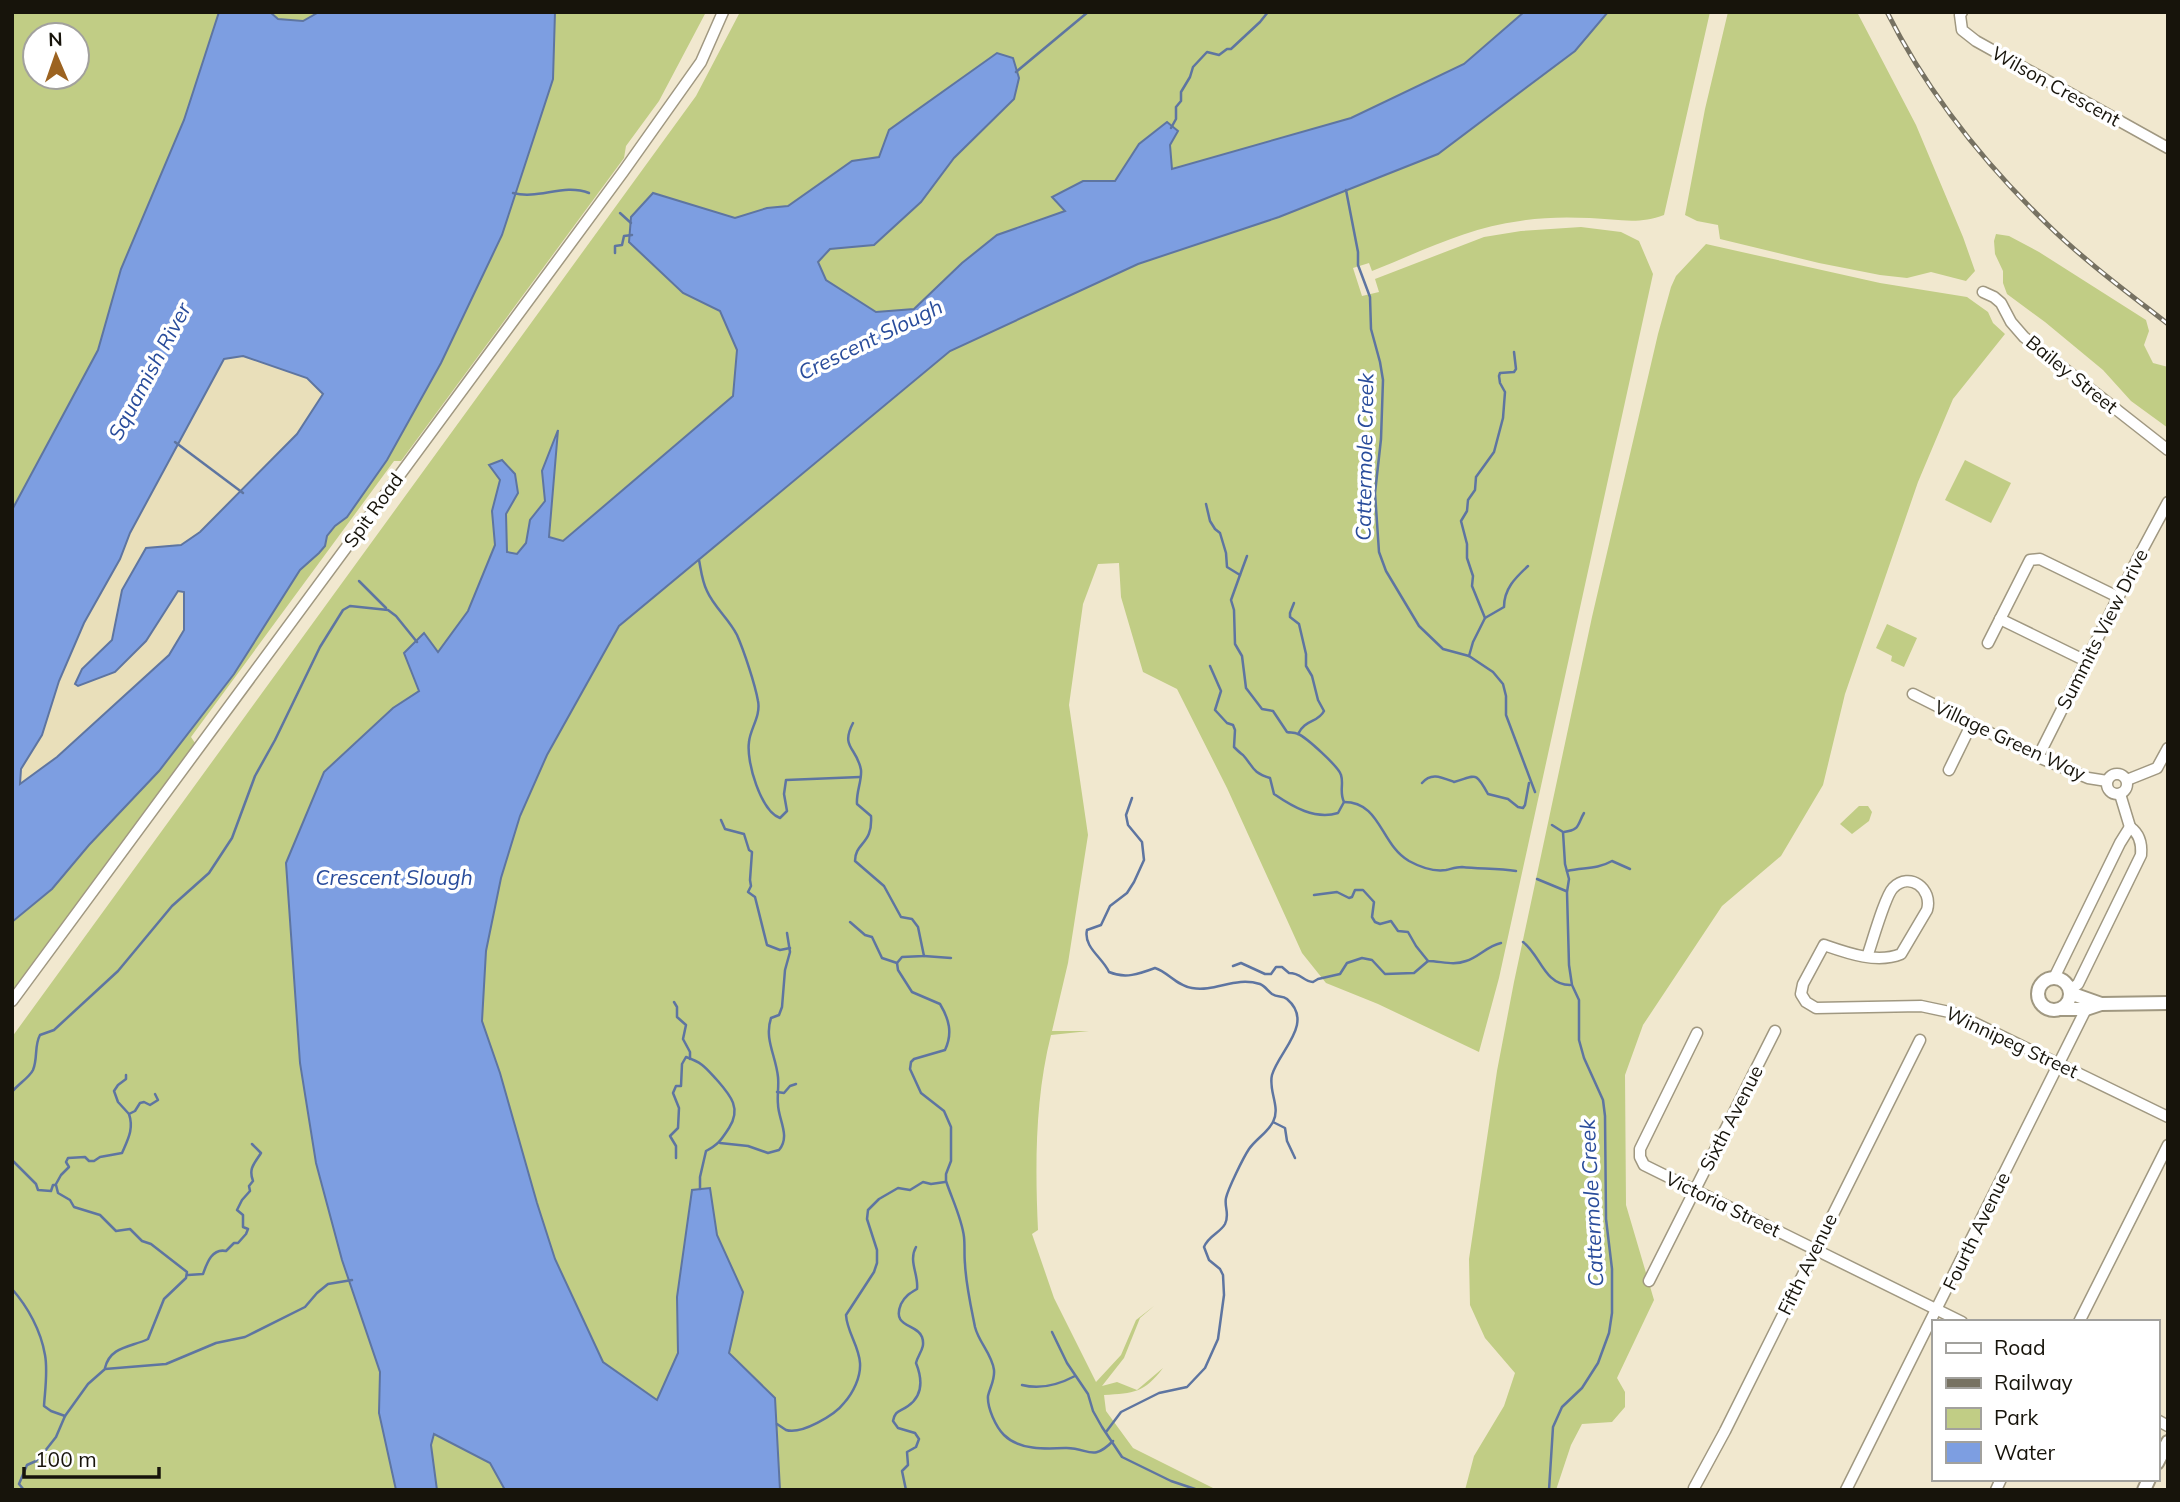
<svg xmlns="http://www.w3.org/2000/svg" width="2180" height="1502" font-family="Mulish,sans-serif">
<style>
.green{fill:#c1cd85;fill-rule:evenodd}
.sand{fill:#e9dfba}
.water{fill:#7d9ee1;stroke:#5e75a1;stroke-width:2;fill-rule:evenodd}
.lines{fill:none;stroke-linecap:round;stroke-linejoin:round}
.stream{stroke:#5e75a1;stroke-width:2.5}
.minor-casing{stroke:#a09881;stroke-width:13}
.tertiary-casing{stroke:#a09881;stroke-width:16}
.minor{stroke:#fff;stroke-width:10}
.tertiary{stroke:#fff;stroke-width:12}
.rail-casing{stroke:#777262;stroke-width:5}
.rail{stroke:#fff;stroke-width:2.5;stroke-dasharray:8;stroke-linecap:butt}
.labels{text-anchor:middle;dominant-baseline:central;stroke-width:7;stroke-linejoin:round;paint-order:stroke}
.street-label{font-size:19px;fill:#17140b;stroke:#fff}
.water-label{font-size:21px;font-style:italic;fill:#294c9b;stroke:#fff}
</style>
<rect width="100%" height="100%" fill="#f1e8cf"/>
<g class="green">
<path d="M 12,12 L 706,12 L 659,101 L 626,146 L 624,158 L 401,461 L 394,461 L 191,737 L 195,743 L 12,992 ZM 35,35 L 77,35 L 77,77 L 35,77 Z"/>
<path d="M 740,12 L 1710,12 L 1664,215 C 1638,225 1617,219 1590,218 C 1568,217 1542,217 1520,221 C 1469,227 1420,252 1372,271 L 1369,263 L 1353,268 L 1362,296 L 1379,292 L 1375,279 L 1484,237 L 1521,231 L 1581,227 L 1621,232 L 1639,241 L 1653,274 L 1499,978 L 1479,1052 L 1378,1004 L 1326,983 L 1302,953 L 1227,788 L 1177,689 L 1143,672 L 1121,597 L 1119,563 L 1098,564 L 1083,604 L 1069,705 L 1088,835 L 1068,963 L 1052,1031 L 1089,1031 L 1051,1035 C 1035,1098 1035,1166 1038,1230 L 1032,1234 L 1054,1298 L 1096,1382 L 1121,1355 L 1136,1320 L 1154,1306 L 1140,1318 L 1124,1358 L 1102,1386 L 1117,1382 L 1137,1390 L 1163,1368 C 1144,1393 1134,1393 1104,1395 L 1106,1411 L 1133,1448 L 1217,1490 L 12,1490 L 12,1037 L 696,96 Z"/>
<path d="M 1728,12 L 1857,12 L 1916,125 L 1963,237 L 1975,271 L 1966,281 L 1931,272 L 1907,278 L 1880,275 L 1819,263 L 1720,239 L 1718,225 L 1697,221 L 1685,215 L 1705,109 Z"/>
<path d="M 1996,234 L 2009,236 L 2039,252 L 2146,320 L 2149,331 L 2144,345 L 2153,363 L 2168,367 L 2168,428 L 2131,401 L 2103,370 L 2045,322 L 2007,294 L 2003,283 L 2003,271 L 1995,254 L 1994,241 Z"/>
<path d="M 1706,244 L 1880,283 L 1967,297 L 1988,312 L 1993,323 L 2005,334 L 1953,399 L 1918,482 L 1845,694 L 1823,785 L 1781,856 L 1722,906 L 1643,1025 L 1625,1075 L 1626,1205 L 1654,1300 L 1617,1378 L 1625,1392 L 1625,1407 L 1612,1422 L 1582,1424 L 1571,1445 L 1556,1490 L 1465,1490 L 1474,1456 L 1504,1406 L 1515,1373 L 1485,1338 L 1470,1305 L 1469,1259 L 1497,1071 L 1514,982 L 1592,617 L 1658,334 L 1671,287 L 1676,276 Z"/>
<path d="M 1965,460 L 2011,483 L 1991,523 L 1945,500 Z"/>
<path d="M 1887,624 L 1917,638 L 1904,667 L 1891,661 L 1892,656 L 1876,648 Z"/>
<path d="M 1859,806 L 1868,806 L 1872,812 L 1869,821 L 1852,834 L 1840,824 Z"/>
</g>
<path class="sand" d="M 243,356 L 307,378 L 323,393 L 297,434 L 200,532 L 182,545 L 146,549 L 122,590 L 112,640 L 82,669 L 146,641 L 178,591 L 184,592 L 184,630 L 169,655 L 57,757 L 19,785 L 21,769 L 42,735 L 59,681 L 84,623 L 120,559 L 130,533 L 224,359 Z"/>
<g class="water">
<path d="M 219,12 L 270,12 L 278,19 L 303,21 L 319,12 L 555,12 L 553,79 L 502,235 L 441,363 L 387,460 L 347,517 L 335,526 L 327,536 L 325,546 L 319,553 L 300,570 L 234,674 L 159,771 L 89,845 L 52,889 L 12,922 L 12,510 L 98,350 L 121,269 L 184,120 ZM 243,356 L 307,378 L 323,394 L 297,434 L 200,532 L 181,545 L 146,548 L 122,590 L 112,640 L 82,669 L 75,684 L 78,686 L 115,672 L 146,641 L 178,591 L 184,592 L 184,630 L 169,655 L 57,757 L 20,784 L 21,769 L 42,735 L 59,681 L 84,623 L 120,559 L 130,533 L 224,359 Z"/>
<path d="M 1524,12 L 1608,12 L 1575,51 L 1438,154 L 1279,217 L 1138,264 L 950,351 L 619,626 L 547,755 L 520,816 L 501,878 L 486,951 L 482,1021 L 500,1073 L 537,1203 L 555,1259 L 603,1362 L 657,1400 L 678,1353 L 677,1297 L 692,1190 L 710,1188 L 717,1235 L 743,1292 L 729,1353 L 775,1398 L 780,1490 L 505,1490 L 490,1463 L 434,1434 L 431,1445 L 437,1490 L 396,1490 L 379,1413 L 380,1372 L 342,1260 L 316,1163 L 300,1063 L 286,863 L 324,772 L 393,708 L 419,691 L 404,653 L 424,633 L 438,652 L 468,611 L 495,545 L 492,511 L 500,480 L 489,465 L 502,460 L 515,474 L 518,493 L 506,514 L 507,552 L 517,554 L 526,543 L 530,520 L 545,501 L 542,471 L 558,430 L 549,537 L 563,541 L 733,396 L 737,350 L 720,311 L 683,293 L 629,242 L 631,217 L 653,193 L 735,218 L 767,208 L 788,206 L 852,161 L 879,157 L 889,130 L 997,53 L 1013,58 L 1019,78 L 1014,99 L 954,158 L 921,202 L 874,245 L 830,249 L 818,262 L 826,280 L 876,312 L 914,309 L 962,263 L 997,235 L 1065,211 L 1052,197 L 1083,181 L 1115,181 L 1139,144 L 1167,122 L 1178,131 L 1170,145 L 1172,169 L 1351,118 L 1464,64 Z"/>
</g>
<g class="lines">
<g class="stream">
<path d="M 1016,72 L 1088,12"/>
<path d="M 1171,128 L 1176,119 L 1176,107 L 1181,101 L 1181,92 L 1190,77 L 1193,67 L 1207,52 L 1219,55 L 1227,49 L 1231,49 L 1260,22 L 1268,12"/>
<path d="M 1346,190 L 1358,252 L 1358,265 L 1370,297 L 1371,329 L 1380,362 L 1383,380 L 1381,439 L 1375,493 L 1379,552 L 1386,571 L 1419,626 L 1443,649 L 1469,656 L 1493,672 L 1503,684 L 1506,696 L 1506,715 L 1535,792"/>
<path d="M 513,193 C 539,200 563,183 589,193"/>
<path d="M 620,213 L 631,223"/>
<path d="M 615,253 L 615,246 L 622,245 L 624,236 L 632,235"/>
<path d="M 175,442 L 243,493"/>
<path d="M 1206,504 L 1210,521 L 1215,529 L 1220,533 L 1226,553 L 1227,567 L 1240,575 L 1231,600 L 1234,610 L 1235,644 L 1242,656 L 1246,688 L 1262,709 L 1273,711 L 1287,732 C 1290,733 1294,732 1298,734 C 1306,737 1339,767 1341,775 C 1344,784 1339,792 1344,802 L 1338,813 C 1315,820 1293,807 1274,794 L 1270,778 C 1251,772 1254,767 1243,755 C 1240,753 1237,750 1234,747 L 1235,730 L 1233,725 L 1227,723 L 1215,710 L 1221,691 L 1210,666"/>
<path d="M 699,560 C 701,570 702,581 707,591 C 714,607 729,619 737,635 C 744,651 755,684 758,701 C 761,716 750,729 749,742 C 746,762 761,811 780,818 L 787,811 L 784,794 L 786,780 L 860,777"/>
<path d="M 1240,575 L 1247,556"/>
<path d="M 359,581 L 386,608"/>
<path d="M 1294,603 L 1290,613 L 1290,617 L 1299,624 L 1306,654 L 1306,666 L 1312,676 L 1318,700 L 1324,711 C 1318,723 1305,719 1298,734"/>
<path d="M 1485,618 L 1472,586 L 1473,576 L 1467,558 L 1467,544 L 1461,521 L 1467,511 L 1468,500 L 1475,490 L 1476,477 L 1494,452 L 1503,418 L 1505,392 L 1500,383 L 1499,376 L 1500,373 L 1514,372 L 1516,369 L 1514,352"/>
<path d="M 1469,656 L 1473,642 L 1485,618 L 1504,607 C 1504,589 1515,578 1528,566"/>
<path d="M 853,723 C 840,748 857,747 861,770 C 862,781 856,792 857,804 L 871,816 C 873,845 855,842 855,861 L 884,886 L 901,917 L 912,919 L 918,927 L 924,956 L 902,957 L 897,963 L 898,970 L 912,992 L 940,1004 C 949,1019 953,1033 945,1050 L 914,1059 L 911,1062 L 910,1069 L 921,1093 L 944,1111 L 951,1127 L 951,1161 L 946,1174 L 946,1181 C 952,1199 962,1219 964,1237 C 965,1246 964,1255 965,1264 C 966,1285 971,1307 975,1327 C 979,1343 992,1354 994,1370 C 995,1380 990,1387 988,1396 C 987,1408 996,1427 1004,1435 C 1019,1450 1045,1449 1065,1448 C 1089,1447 1091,1463 1113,1441"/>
<path d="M 1422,783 C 1431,772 1441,777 1454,782 C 1476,776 1475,770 1488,794 L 1508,799 L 1518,807 L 1523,808 L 1525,805 L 1529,783"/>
<path d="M 1344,802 C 1381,802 1380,844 1409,861 C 1420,867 1433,872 1446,870 C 1451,869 1456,867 1462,867 C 1479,869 1498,868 1516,871"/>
<path d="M 721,820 L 725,829 L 744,834 L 749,850 L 752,852 L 750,880 L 751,886 L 748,892 L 755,897 L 767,945 L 780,950 L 790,948"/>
<path d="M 1564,832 C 1580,830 1577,825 1584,813"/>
<path d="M 1567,871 C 1584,867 1596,870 1612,861 L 1630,869"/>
<path d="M 1537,879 L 1566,891"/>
<path d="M 1314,895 L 1337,892 L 1349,898 L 1352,897 L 1355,890 L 1363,890 L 1374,902 L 1372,917 L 1375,922 L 1380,924 L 1391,921 L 1398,931 L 1408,932 L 1416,946 L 1428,961 C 1441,961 1453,966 1466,961 C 1479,957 1487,946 1501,943"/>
<path d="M 850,922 L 865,935 L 872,937 L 882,958 L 897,963"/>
<path d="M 1523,942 C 1540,954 1544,985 1570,985"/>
<path d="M 924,956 L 951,958"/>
<path d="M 1233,966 L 1241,963 L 1265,974 L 1271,974 L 1276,967 L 1282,967 L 1289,973 C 1301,973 1303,981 1313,982 L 1318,979 L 1340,974 L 1347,963 L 1362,958 L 1372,960 L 1385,974 L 1414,973 L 1428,961"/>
<path d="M 674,1002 L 677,1007 L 677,1017 L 686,1025 L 683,1039 L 690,1052 L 690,1059"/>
<path d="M 126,1075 L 126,1079 L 118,1085 L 114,1091 L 118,1102 L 129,1114"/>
<path d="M 12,1092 C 18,1084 29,1078 33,1070 C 38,1058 34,1046 40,1035 L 54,1030 L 118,971 L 172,906 L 209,873 L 232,838 L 255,776 L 275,740 L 320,647 L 343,610 L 350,606 L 388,610 L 396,616 L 417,642"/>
<path d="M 777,1092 L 784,1093 L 790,1086 L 796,1084"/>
<path d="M 1273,1122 L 1285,1128 L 1287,1141 L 1295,1158"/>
<path d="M 720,1143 L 748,1146 L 768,1153 L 779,1150 C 791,1136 778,1119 778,1104 C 777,1096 779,1086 778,1077 C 776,1056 764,1039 771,1018 L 779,1015 L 782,1007 L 785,970 L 790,952 L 787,933"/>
<path d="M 676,1158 L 676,1146 L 670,1136 L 678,1128 L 679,1108 L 673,1093 L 676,1086 L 681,1086 L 682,1064 L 686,1057 C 703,1063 705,1067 717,1080 C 730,1095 742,1108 729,1128 C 721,1140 719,1144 706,1151 L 700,1177 L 700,1189"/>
<path d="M 12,1160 L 36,1184 L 38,1190 L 51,1191 L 53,1185 L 56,1185 L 58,1193 L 70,1200 L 74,1207 L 100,1215 L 116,1231 L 130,1229 L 142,1241 L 151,1244 L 187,1272 L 186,1278 L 164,1299 L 148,1339 C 132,1347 110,1346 105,1368"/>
<path d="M 56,1184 L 61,1175 L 69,1167 L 66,1162 L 68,1158 L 85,1157 L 89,1161 L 94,1161 L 100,1157 L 122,1153 C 128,1139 134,1129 129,1114 L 135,1111 L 140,1103 L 144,1102 L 150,1105 L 158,1100 L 155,1094"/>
<path d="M 188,1275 L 203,1274 C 207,1263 212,1248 226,1251 L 234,1243 L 238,1243 L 246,1234 L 248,1229 L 243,1227 L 243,1215 L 237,1210 L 242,1200 L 250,1191 L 249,1186 L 253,1181 C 248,1168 255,1163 261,1153 L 252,1144"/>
<path d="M 12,1289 C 28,1307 41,1331 45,1355 C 48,1371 45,1390 44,1406 L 51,1411 L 65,1416"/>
<path d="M 1052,1332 L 1067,1363 L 1088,1394 L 1093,1411 L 1102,1427 L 1122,1457 L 1171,1481 L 1198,1490"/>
<path d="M 1022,1385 C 1041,1390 1058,1385 1075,1376"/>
<path d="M 777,1424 C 780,1426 783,1428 786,1430 C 801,1435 835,1415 844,1403 C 853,1393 861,1377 860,1363 C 859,1346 847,1332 846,1315 L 874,1272 L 877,1263 L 877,1250 L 867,1219 L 868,1210 L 879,1199 L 898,1188 L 910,1190 L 923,1182 L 931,1184 L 945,1182"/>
<path d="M 1106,1432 L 1121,1412 L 1159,1393 L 1187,1387 L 1205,1368 L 1218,1339 L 1224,1295 L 1223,1275 L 1220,1269 L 1209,1260 L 1204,1247 C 1208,1236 1220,1233 1225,1224 C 1230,1214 1224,1207 1226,1198 C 1228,1189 1243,1158 1249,1149 C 1256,1139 1267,1133 1273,1122 C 1281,1107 1268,1091 1272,1075 C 1279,1051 1315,1023 1287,999 C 1282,995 1278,998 1272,994 C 1268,991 1265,986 1260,984 C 1235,976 1216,992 1192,988 C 1177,986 1168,972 1155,968 C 1139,974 1125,979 1109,972 C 1103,958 1083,947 1087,930 L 1101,925 L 1110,906 L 1127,893 L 1134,882 L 1144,860 L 1142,842 L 1128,825 L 1126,815 L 1132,798"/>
<path d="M 24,1490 L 19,1484 L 27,1465 L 36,1461 L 45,1451 L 56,1437 L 65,1416 L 88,1384 L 105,1369 L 166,1364 L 216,1343 L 245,1337 L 305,1307 L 317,1293 L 328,1284 L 352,1280"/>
<path d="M 906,1490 L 902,1471 L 908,1465 L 907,1452 L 916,1447 L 919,1439 L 915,1433 L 898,1428 L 893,1421 C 895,1410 900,1412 908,1406 C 924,1395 922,1378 916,1363 C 918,1354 926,1348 922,1337 C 917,1323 891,1328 901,1304 C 905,1296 910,1293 917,1289 C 919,1275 908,1261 916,1247"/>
<path d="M 1549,1490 L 1553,1427 L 1562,1407 L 1582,1388 L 1598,1363 L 1609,1333 L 1612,1313 L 1612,1269 L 1606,1219 L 1605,1116 L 1603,1100 L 1584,1058 L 1579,1040 L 1579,1000 L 1572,985 L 1569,965 L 1567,892 L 1569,879 L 1565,864 L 1563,832 L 1552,825"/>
</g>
<g class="minor-casing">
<g id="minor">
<path d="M 1962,12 L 1960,15 L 1962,30 L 1976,41 L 2168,148"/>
<path d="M 1983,292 L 1994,297 L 2001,303 L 2011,322 L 2024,337 L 2168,450"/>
<path d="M 2000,619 L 2086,661"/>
<path d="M 1988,643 L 2030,560 L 2040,559 L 2118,597"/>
<path d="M 1913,694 L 2038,757 L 2088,778 L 2107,781"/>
<path d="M 2038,757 L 2138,558 L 2168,502"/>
<path d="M 1949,770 L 1972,723"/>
<circle cx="2117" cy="784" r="10"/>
<path d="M 2127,780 L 2157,768 L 2168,748"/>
<path d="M 2120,794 L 2130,827"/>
<path d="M 1867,957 C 1872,943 1885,896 1893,888 C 1910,871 1933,889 1927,910 L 1901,954 C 1877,964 1847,953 1824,945 L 1803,984 L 1801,994 L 1806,1002 L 1816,1008 L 1921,1006 L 1954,1013 L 2168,1117"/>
<path d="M 2054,978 L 2120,843 L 2130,827"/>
<path d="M 2070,990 L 2078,984 L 2141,855 C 2142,844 2140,834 2130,827"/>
<path d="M 12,1001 L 623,172 L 701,62 L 723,12"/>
<path d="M 1697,1033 L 1640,1149 L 1640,1157 L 1644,1165 L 1962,1322"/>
<path d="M 1649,1281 L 1775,1031"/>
<path d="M 2079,1322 L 2168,1145"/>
<path d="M 2157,1420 L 2168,1426"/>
<path d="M 1694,1488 L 1725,1431 L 1920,1040"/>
<path d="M 1846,1490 L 2086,1009"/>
<path d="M 1996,1490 L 2001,1479"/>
</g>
</g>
<g class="tertiary-casing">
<g id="tertiary">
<circle cx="2054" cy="994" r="16"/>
<path d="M 2070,993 L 2101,1004 L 2168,1003"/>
<path d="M 2061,1009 L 2086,1009 L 2101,1004"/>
<path d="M 2157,1463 L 2168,1442"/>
<path d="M 2144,1490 L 2149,1479"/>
</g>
</g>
<use href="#minor" class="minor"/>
<use href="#tertiary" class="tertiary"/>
<g class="rail-casing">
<path id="rail" d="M 1887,12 C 1927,92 1984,163 2048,225 C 2085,261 2127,292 2168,324"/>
</g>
<use href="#rail" class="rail"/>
</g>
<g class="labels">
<g class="street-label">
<text transform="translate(2056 86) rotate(29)">Wilson Crescent</text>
<text transform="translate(2072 374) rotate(39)">Bailey Street</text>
<text transform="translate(373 510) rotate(-54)">Spit Road</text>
<text transform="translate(2102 629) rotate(-63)">Summits View Drive</text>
<text transform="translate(2010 740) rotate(25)">Village Green Way</text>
<text transform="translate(2012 1042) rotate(25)">Winnipeg Street</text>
<text transform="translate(1731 1118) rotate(-63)">Sixth Avenue</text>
<text transform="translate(1723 1204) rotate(26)">Victoria Street</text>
<text transform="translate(1976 1231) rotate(-64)">Fourth Avenue</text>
<text transform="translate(1807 1264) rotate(-64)">Fifth Avenue</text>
</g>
<g class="water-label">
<text transform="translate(870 339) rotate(-26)">Crescent Slough</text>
<text transform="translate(149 371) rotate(-62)">Squamish River</text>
<text transform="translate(1364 457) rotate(-89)">Cattermole Creek</text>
<text x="394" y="877">Crescent Slough</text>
<text transform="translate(1591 1203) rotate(-93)">Cattermole Creek</text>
</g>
</g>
<rect width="2180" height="1502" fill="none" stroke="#17140b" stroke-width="28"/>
<rect x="1932" y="1320" width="228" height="161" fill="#ffffff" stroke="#a2a19d" stroke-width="2"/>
<rect x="1946" y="1343" width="35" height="10" fill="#ffffff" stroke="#a2a19d" stroke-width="2"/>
<text x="1994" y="1355" font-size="21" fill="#17140b">Road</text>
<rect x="1946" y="1378" width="35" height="10" fill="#777262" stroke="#a2a19d" stroke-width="2"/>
<text x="1994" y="1390" font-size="21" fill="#17140b">Railway</text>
<rect x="1946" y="1408" width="35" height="21" fill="#c1cd85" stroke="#a2a19d" stroke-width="2"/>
<text x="1994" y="1425" font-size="21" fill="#17140b">Park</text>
<rect x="1946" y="1442" width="35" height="21" fill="#7d9ee1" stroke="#a2a19d" stroke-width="2"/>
<text x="1994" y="1460" font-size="21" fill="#17140b">Water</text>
<g transform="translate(56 56) rotate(358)"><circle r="33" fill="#ffffff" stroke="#a2a19d" stroke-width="2"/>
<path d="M0-5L12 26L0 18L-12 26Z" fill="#9c6321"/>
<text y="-10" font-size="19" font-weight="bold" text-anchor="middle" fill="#17140b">N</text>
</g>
<path d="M24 1467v10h135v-10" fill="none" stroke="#17140b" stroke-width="3.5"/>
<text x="35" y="1467" font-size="21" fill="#17140b" stroke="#ffffff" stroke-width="5" paint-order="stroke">100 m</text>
</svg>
